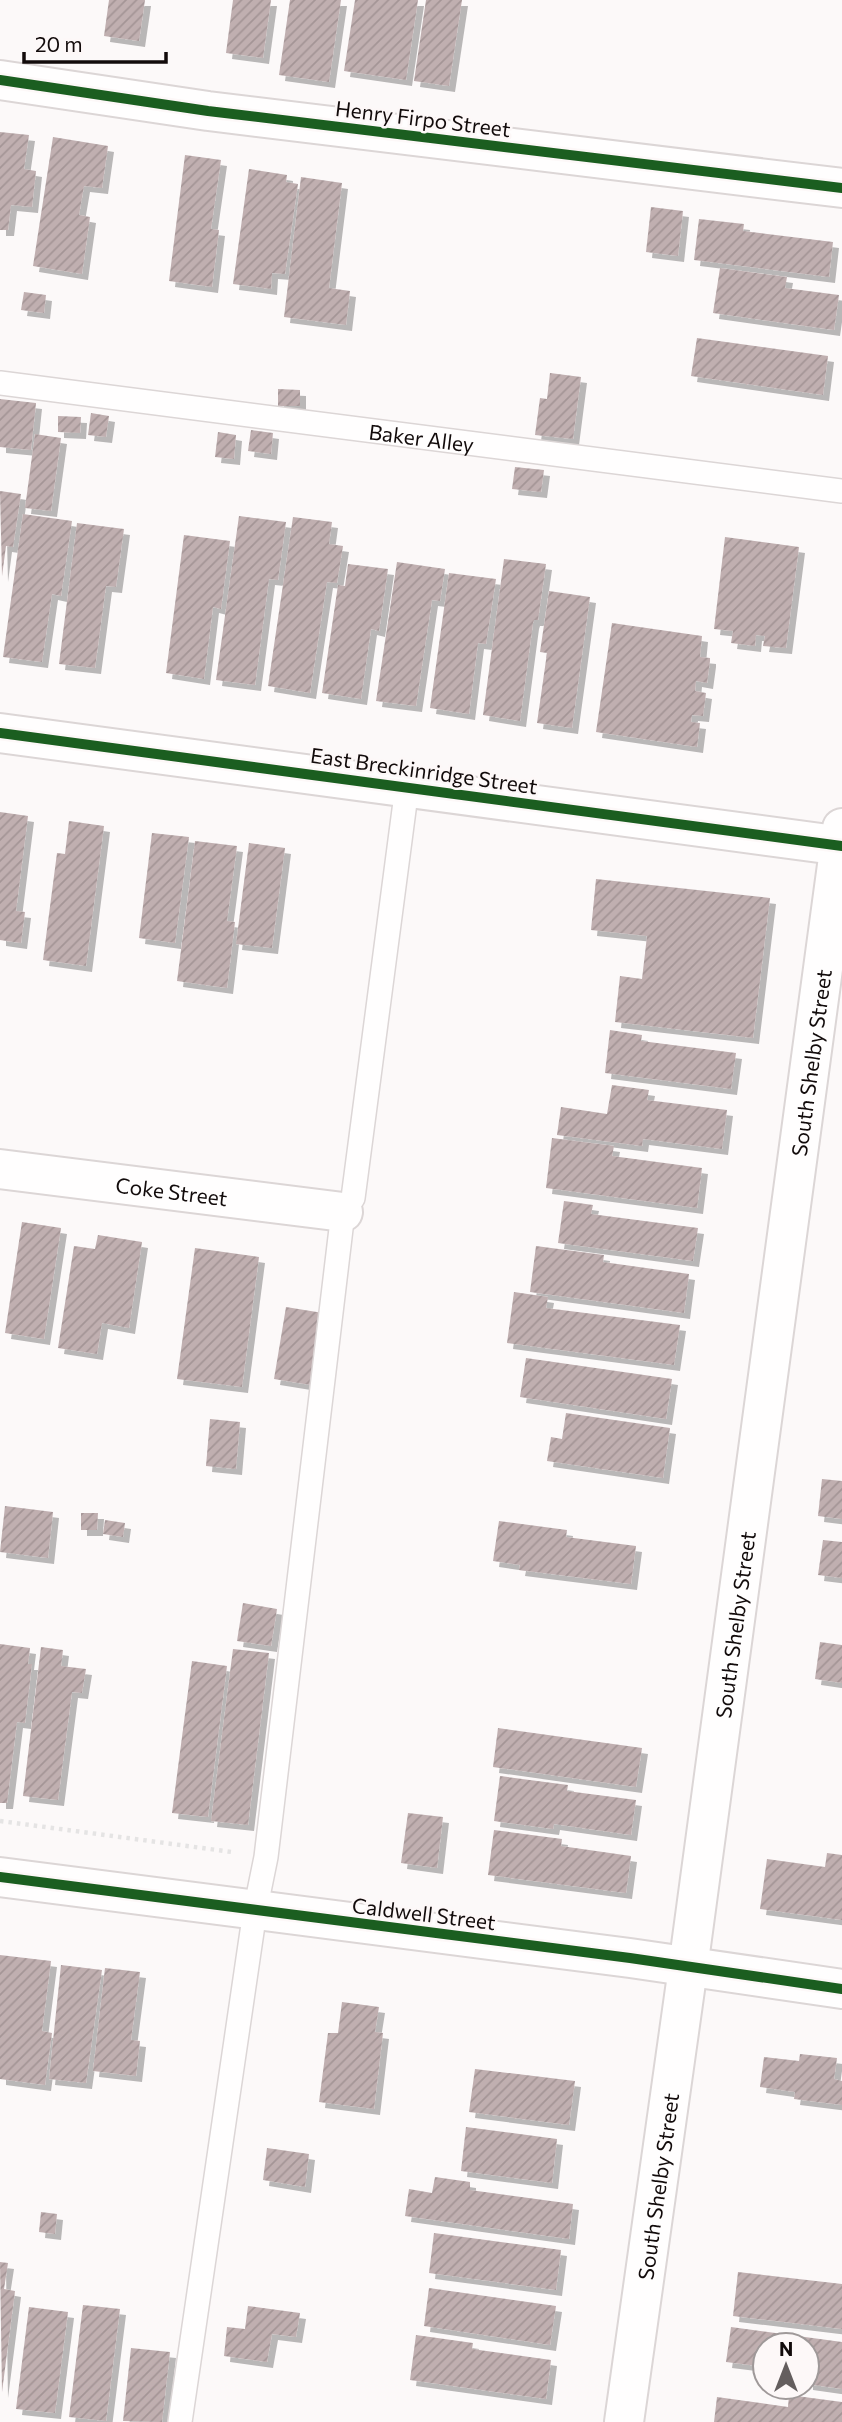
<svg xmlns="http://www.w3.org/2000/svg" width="842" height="2422" font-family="Commissioner,sans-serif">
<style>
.building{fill:url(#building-hatch);filter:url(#shadow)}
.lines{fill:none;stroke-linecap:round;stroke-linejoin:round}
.lane-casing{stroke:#dcd6d6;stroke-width:26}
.street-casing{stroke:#dcd6d6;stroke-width:42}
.secondary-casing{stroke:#dcd6d6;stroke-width:42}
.path{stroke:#e5e4e4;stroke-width:4.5;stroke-dasharray:3.5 5;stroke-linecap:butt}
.lane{stroke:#fffefe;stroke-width:23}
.street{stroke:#fffefe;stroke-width:38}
.secondary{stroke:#fffefe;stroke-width:38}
.cycleway-casing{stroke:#fdf8f8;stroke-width:15}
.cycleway{stroke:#1b5e20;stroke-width:10}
.labels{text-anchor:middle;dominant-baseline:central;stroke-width:5;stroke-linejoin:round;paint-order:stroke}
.street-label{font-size:21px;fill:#120b0b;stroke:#fdf8f8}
</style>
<defs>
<pattern id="building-hatch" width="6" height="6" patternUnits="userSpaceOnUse" patternTransform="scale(1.75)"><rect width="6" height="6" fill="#c0afb0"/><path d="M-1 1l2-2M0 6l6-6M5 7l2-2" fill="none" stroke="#a49596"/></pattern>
<filter id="shadow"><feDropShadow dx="6" dy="6" stdDeviation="0" flood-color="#0004"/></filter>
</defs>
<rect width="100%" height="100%" fill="#fcf9f9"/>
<g class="building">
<path d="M 109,0 L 145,0 L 139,41 L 104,36 Z"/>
<path d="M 233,0 L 271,0 L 263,58 L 226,53 Z"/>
<path d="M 290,0 L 341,0 L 329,82 L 279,75 Z"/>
<path d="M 355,0 L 418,0 L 406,80 L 344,71 Z"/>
<path d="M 426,0 L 462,0 L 449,86 L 414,81 Z"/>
<path d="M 0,132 L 29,135 L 24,169 L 36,171 L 32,207 L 11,205 L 8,230 L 0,230 Z"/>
<path d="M 53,137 L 108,146 L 102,188 L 84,186 L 79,215 L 90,217 L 82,274 L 33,266 Z"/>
<path d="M 185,155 L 221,160 L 211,229 L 219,230 L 212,287 L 169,281 Z"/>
<path d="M 249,169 L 287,175 L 286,182 L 298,184 L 285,274 L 272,273 L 271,289 L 233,284 Z"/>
<path d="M 301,177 L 342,183 L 329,288 L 350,291 L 346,325 L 284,317 Z"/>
<path d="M 651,207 L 683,211 L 678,256 L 646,252 Z"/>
<path d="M 699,219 L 744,224 L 743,231 L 833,242 L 829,277 L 694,260 Z"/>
<path d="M 720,268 L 787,277 L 785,288 L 839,295 L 834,330 L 713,313 Z"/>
<path d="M 24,292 L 46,295 L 44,313 L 21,310 Z"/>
<path d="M 697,338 L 828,356 L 823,395 L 691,376 Z"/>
<path d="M 550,373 L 581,377 L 573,439 L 535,435 L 540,398 L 547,399 Z"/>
<path d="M 278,389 L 300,390 L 300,406 L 278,406 Z"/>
<path d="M 0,399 L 36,403 L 31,450 L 0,447 Z"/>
<path d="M 91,413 L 109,416 L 106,437 L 88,435 Z"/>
<path d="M 58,416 L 81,417 L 80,433 L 58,432 Z"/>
<path d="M 251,430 L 273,433 L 271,454 L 248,451 Z"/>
<path d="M 218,432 L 236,435 L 234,459 L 215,457 Z"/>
<path d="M 35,434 L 61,438 L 51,511 L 25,508 Z"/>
<path d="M 515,467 L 544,470 L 541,492 L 512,489 Z"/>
<path d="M 0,491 L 21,494 L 13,547 L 6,546 L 2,576 Z"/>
<path d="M 23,514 L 72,521 L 61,596 L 52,594 L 42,662 L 3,657 Z"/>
<path d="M 239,516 L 286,522 L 278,580 L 269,579 L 255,685 L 216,680 Z"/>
<path d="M 293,517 L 332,522 L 329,544 L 343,546 L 337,583 L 327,582 L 310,693 L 268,686 Z"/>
<path d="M 77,523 L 124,529 L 116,587 L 106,586 L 95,668 L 59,664 Z"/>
<path d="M 184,535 L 230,541 L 221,609 L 213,607 L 204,679 L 166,673 Z"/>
<path d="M 725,537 L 799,547 L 786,648 L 763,646 L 765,636 L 756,635 L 755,646 L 731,643 L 733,631 L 714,629 Z"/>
<path d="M 504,559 L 546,564 L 538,620 L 534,620 L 533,623 L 520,721 L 483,715 Z"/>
<path d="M 397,562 L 445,569 L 440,601 L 432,600 L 416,706 L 376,701 Z"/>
<path d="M 348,564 L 388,569 L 379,631 L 371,629 L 361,699 L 322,693 L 338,585 L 345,586 Z"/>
<path d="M 449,573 L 496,579 L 486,644 L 478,643 L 469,714 L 430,708 Z"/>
<path d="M 549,591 L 590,597 L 572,728 L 537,723 L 547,653 L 540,652 Z"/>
<path d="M 612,623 L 702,636 L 700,657 L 710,658 L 710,661 L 707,683 L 696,681 L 695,691 L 706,693 L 703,716 L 692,715 L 691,722 L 700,723 L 697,747 L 596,732 Z"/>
<path d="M 0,812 L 28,816 L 16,911 L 25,912 L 21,943 L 0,940 Z"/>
<path d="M 69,821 L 104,826 L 86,966 L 43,960 L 57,853 L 65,854 Z"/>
<path d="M 152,833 L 189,837 L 175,943 L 139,938 Z"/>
<path d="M 195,841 L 237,846 L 227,921 L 235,922 L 227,988 L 177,981 Z"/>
<path d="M 249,843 L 285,848 L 272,948 L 236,944 Z"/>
<path d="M 596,879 L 770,898 L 753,1038 L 615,1022 L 620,976 L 642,979 L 647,936 L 591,930 Z"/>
<path d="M 610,1030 L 642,1035 L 641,1041 L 736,1053 L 731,1089 L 605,1073 Z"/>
<path d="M 612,1085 L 649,1090 L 647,1100 L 727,1110 L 722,1149 L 643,1139 L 642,1146 L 557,1135 L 561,1107 L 607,1114 Z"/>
<path d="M 552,1138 L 614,1146 L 612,1156 L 702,1168 L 697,1208 L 546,1188 Z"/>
<path d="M 564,1201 L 593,1205 L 591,1214 L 698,1228 L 693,1261 L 558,1243 Z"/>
<path d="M 22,1222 L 61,1228 L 44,1339 L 5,1333 Z"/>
<path d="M 98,1235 L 142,1242 L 129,1328 L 102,1323 L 97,1354 L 58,1348 L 74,1246 L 95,1249 Z"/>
<path d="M 536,1246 L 604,1255 L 603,1262 L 689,1274 L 684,1313 L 530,1292 Z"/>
<path d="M 195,1248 L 259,1257 L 242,1387 L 177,1379 Z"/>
<path d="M 514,1292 L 548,1297 L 546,1308 L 680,1325 L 674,1365 L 507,1343 Z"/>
<path d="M 286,1307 L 329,1314 L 317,1386 L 274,1379 Z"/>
<path d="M 526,1358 L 672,1379 L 666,1419 L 520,1397 Z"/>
<path d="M 566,1413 L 670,1428 L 663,1478 L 547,1461 L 551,1437 L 562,1439 Z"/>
<path d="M 210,1419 L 240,1422 L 236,1469 L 206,1466 Z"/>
<path d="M 822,1479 L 842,1481 L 842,1519 L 818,1516 Z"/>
<path d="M 5,1506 L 53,1512 L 48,1558 L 0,1552 Z"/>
<path d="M 81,1513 L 98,1513 L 97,1530 L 81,1530 Z"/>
<path d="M 105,1520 L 125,1523 L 123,1537 L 103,1534 Z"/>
<path d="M 499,1521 L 567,1530 L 566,1537 L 636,1546 L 631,1584 L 519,1570 L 520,1565 L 493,1561 Z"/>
<path d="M 823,1540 L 842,1542 L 842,1578 L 818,1575 Z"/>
<path d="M 243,1603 L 277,1609 L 271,1646 L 237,1641 Z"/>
<path d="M 820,1642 L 842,1645 L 842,1683 L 815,1679 Z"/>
<path d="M 0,1644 L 30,1648 L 28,1664 L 32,1664 L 25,1723 L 17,1722 L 7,1803 L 0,1803 Z"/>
<path d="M 41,1647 L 63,1650 L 61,1666 L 86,1669 L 82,1693 L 72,1692 L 58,1800 L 23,1796 Z"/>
<path d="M 233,1649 L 269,1653 L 248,1825 L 211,1821 Z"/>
<path d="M 192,1661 L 227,1666 L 208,1817 L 172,1813 Z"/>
<path d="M 498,1728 L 642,1748 L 636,1787 L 493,1767 Z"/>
<path d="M 500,1776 L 568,1785 L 567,1791 L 636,1800 L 631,1835 L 554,1824 L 553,1829 L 494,1821 Z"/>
<path d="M 408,1813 L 443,1817 L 437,1868 L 401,1863 Z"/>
<path d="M 494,1830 L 562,1839 L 561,1846 L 631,1856 L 626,1893 L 488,1875 Z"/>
<path d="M 827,1853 L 842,1855 L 842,1920 L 760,1909 L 767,1859 L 825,1867 Z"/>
<path d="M 0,1955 L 51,1961 L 42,2031 L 52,2033 L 45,2085 L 0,2079 Z"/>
<path d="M 61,1965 L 102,1970 L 86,2083 L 49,2079 Z"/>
<path d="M 105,1968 L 140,1972 L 131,2040 L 140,2041 L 136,2076 L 93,2071 Z"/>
<path d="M 342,2002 L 379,2007 L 375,2032 L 383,2033 L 374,2109 L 319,2102 L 328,2033 L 338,2033 Z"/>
<path d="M 800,2054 L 837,2058 L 834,2079 L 842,2081 L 842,2105 L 794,2099 L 795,2092 L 760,2087 L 764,2057 L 799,2061 Z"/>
<path d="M 475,2069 L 575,2081 L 569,2125 L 469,2112 Z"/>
<path d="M 466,2127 L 557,2139 L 552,2183 L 461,2171 Z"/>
<path d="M 267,2148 L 309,2154 L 305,2187 L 263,2180 Z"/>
<path d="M 435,2177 L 470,2182 L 470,2190 L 573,2204 L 569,2239 L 405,2216 L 409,2189 L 432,2193 Z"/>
<path d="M 41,2212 L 57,2214 L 55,2234 L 39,2232 Z"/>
<path d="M 434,2233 L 561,2250 L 556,2290 L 429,2273 Z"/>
<path d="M 0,2262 L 8,2263 L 4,2289 L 15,2291 L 2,2392 Z"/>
<path d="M 738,2272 L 842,2284 L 842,2329 L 733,2316 Z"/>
<path d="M 429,2288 L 556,2306 L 550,2345 L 424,2326 Z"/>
<path d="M 83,2305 L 120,2309 L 106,2421 L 69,2417 Z"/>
<path d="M 248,2306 L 300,2313 L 296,2337 L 272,2334 L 267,2362 L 224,2356 L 227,2327 L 245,2329 Z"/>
<path d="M 29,2307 L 68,2312 L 55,2413 L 16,2409 Z"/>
<path d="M 731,2327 L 842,2342 L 842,2389 L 807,2384 L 807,2345 L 765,2345 L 765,2367 L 726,2362 Z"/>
<path d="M 416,2335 L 473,2343 L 472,2349 L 551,2360 L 546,2399 L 410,2380 Z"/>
<path d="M 131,2348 L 170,2352 L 162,2422 L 123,2421 Z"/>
<path d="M 789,2395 L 842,2402 L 842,2422 L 714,2422 L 717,2397 L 788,2407 Z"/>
</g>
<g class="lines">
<g class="lane-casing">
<g id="lane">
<path id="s1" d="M 0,383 L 842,491"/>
<path d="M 180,2422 L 255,1911 L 266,1857 L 343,1212 L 353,1198 L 407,787"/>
</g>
</g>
<g class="street-casing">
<g id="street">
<path d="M 0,80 L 208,111 L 842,188"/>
<path id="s2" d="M 0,1169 L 343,1212"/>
<path d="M 0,1877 L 630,1958 L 842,1989"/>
</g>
</g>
<g class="secondary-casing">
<g id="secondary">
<path d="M 0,733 L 842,846"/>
<path id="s3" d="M 624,2422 L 688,1968 L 842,828"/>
</g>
</g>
<path class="path" d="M 0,1821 L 232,1852"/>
<use href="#lane" class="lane"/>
<use href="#street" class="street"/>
<use href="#secondary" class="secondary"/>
<g class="cycleway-casing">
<g id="cycleway">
<path d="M 0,80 L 208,111 L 842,188"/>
<path d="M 0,733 L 842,846"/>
<path d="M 0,1877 L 630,1958 L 842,1989"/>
</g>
</g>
<use href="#cycleway" class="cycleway"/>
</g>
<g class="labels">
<g class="street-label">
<text transform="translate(423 118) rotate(7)">Henry Firpo Street</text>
<text stroke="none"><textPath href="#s1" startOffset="425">Baker Alley</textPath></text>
<text transform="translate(424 770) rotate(8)">East Breckinridge Street</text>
<text stroke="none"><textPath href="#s3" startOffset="1372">South Shelby Street</textPath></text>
<text stroke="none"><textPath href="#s2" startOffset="173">Coke Street</textPath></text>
<text stroke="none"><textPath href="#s3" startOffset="805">South Shelby Street</textPath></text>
<text transform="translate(424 1913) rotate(7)">Caldwell Street</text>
<text stroke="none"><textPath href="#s3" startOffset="238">South Shelby Street</textPath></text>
</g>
</g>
<g transform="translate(786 2366)"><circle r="33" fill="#fdf8f8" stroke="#9f9999" stroke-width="2"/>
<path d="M0-5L12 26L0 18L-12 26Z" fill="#645e5e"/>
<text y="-10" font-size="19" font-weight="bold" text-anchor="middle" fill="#120b0b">N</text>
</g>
<path d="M24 52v10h142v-10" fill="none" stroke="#120b0b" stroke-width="3.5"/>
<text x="35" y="52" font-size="21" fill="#120b0b" stroke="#fdf8f8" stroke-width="5" paint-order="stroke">20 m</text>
</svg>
